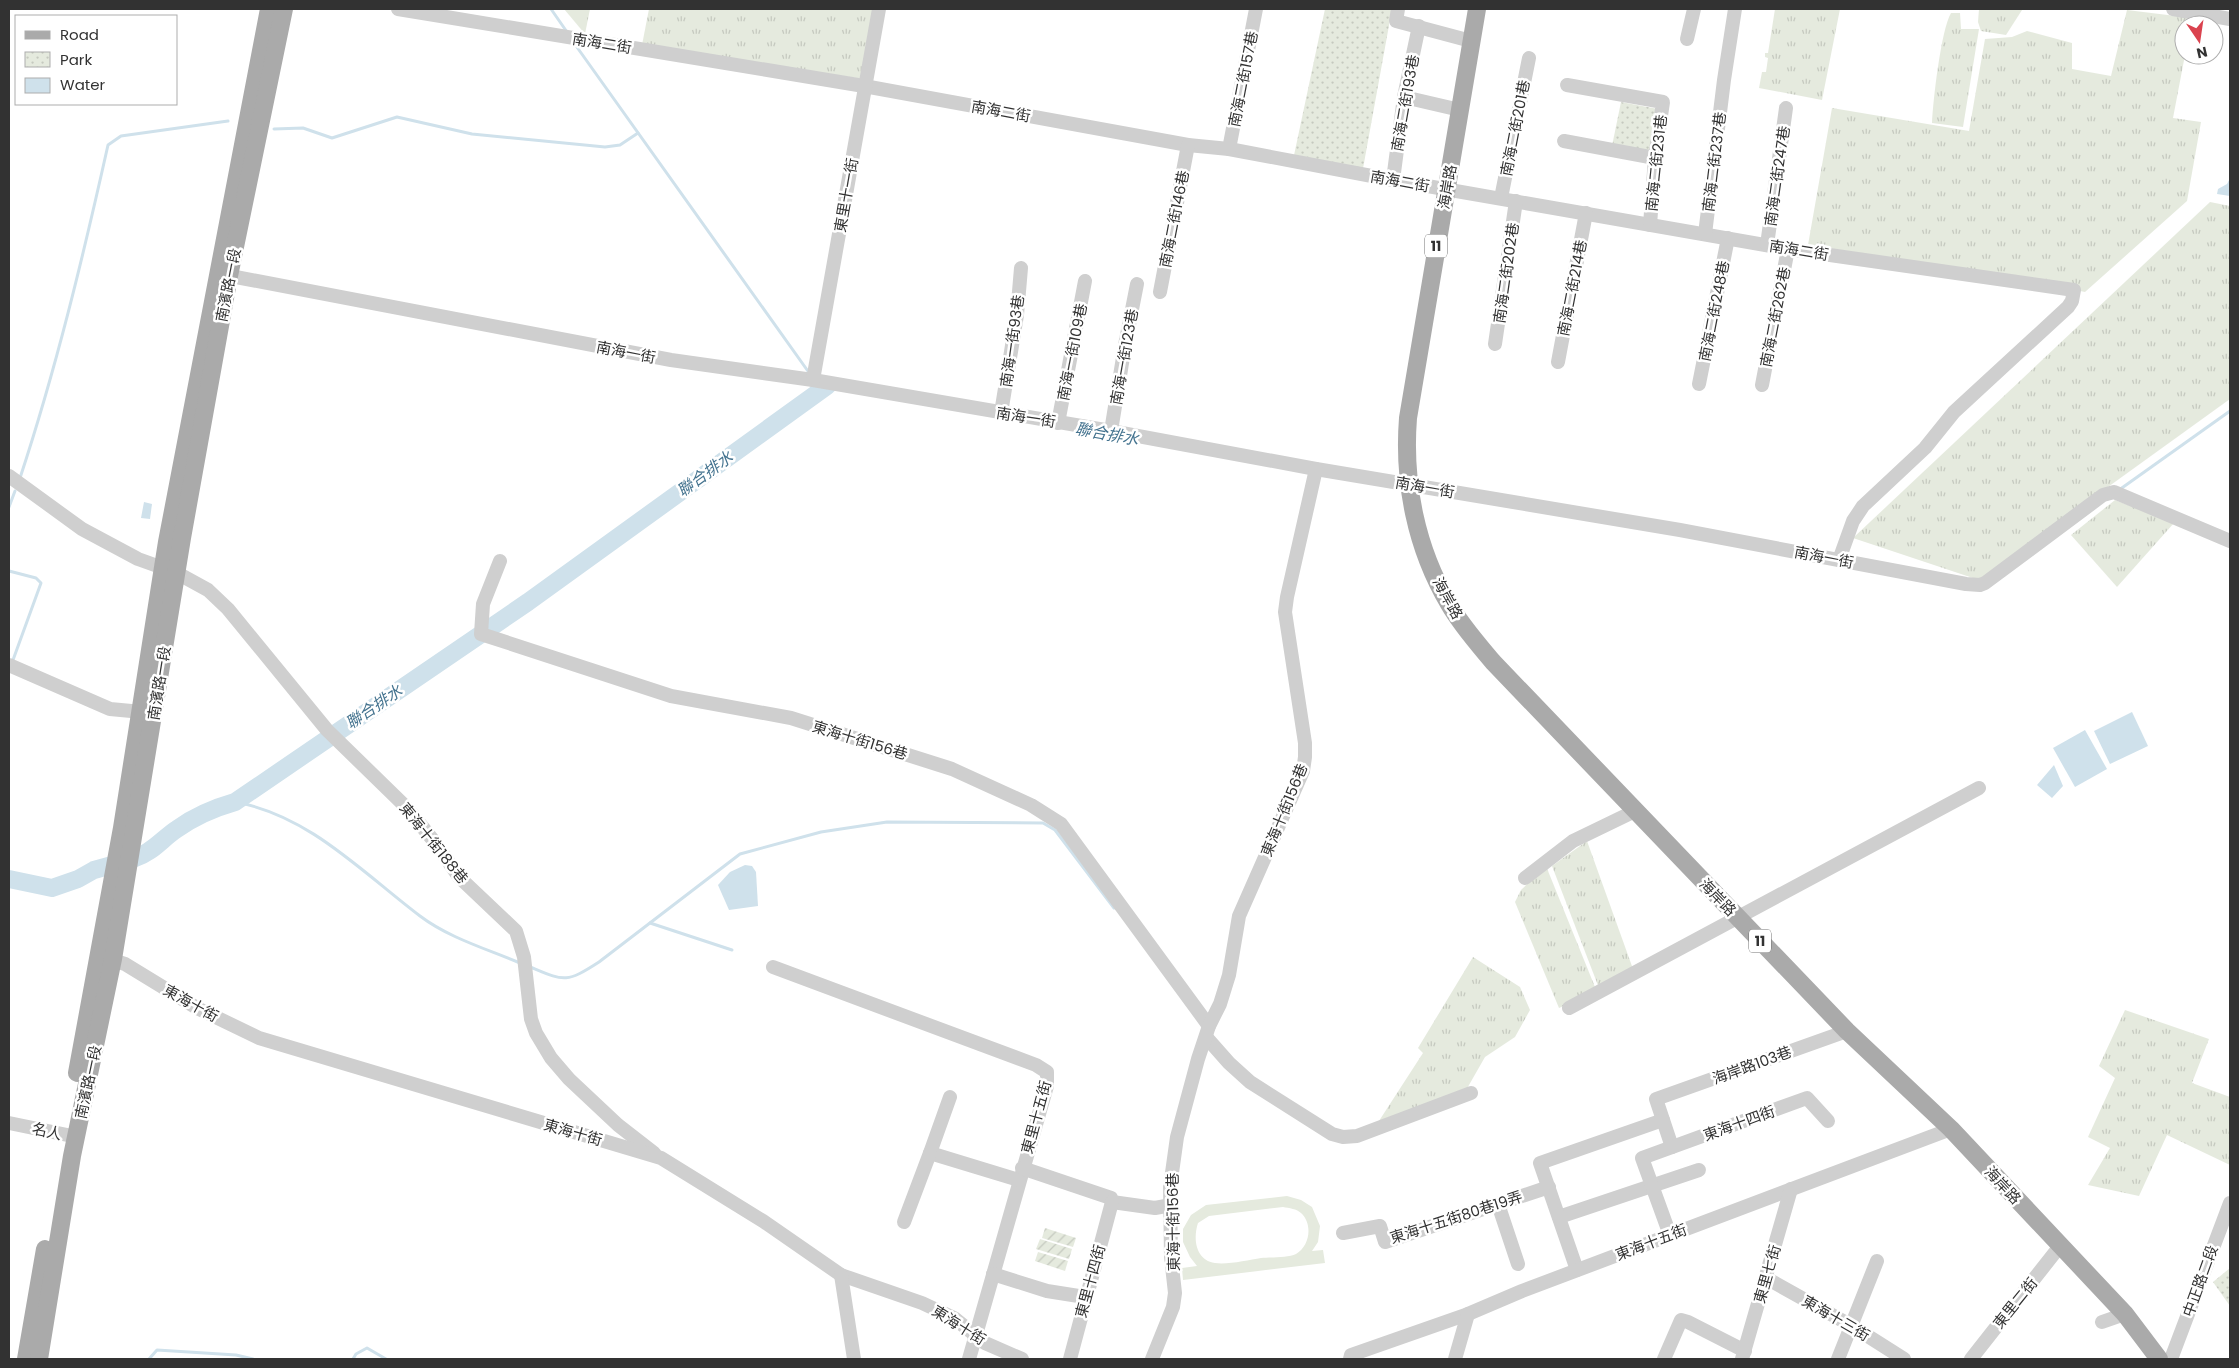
<svg xmlns="http://www.w3.org/2000/svg" width="2239" height="1368" font-family="Poppins,'Noto Sans TC',sans-serif">
<style>
.grass{fill:url(#grass-tufts)}
.park{fill:url(#park-dots)}
.garden{fill:url(#garden-furrows)}
.pitch{fill:#e5eade;fill-rule:evenodd}
.water{fill:#cfe1eb}
.lines{fill:none;stroke-linecap:round;stroke-linejoin:round}
.stream{stroke:#cfe1eb;stroke-width:3}
.river{stroke:#cfe1eb;stroke-width:18}
.minor{stroke:#cfcfcf;stroke-width:14}
.major{stroke:#aaa;stroke-width:18}
.labels{text-anchor:middle;dominant-baseline:central;stroke-width:5;stroke-linejoin:round;paint-order:stroke}
.shield{fill:#fff;stroke:#707070;stroke-width:1}
.shield-label{font-size:14px;font-weight:bold;fill:#323232}
.street-label{font-size:15px;fill:#323232;stroke:#fff}
.water-label{font-size:16px;font-style:italic;fill:#44738f;stroke:#fff}
</style>
<defs>
<pattern id="grass-tufts" width="24" height="20" patternUnits="userSpaceOnUse" patternTransform="scale(1.25)"><rect width="24" height="20" fill="#e5eade"/><path d="M3 7l-1-3M5 7V3M7 7l1-3M15 17l-1-3M17 17v-4M19 17l1-3" fill="none" stroke="#c5c9bf"/></pattern>
<pattern id="park-dots" width="8" height="8" patternUnits="userSpaceOnUse" patternTransform="scale(1.25)"><rect width="8" height="8" fill="#e5eade"/><path d="M2 2h.1M6 6h.1" fill="none" stroke="#c5c9bf" stroke-width="1.8" stroke-linecap="round"/></pattern>
<pattern id="garden-furrows" width="10" height="10" patternUnits="userSpaceOnUse" patternTransform="scale(1.25)"><rect width="10" height="10" fill="#e5eade"/><path d="M-1 1l2-2M0 10L10 0M9 11l2-2" fill="none" stroke="#c5c9bf"/></pattern>
</defs>
<rect width="100%" height="100%" fill="#fff"/>
<g class="grass">
<path d="M 564,9 L 590,9 L 585,34 Z"/>
<path d="M 649,9 L 879,9 L 869,80 L 642,45 Z"/>
<path d="M 1775,9 L 1840,9 L 1822,100 L 1759,88 L 1762,72 L 1766,72 L 1768,58 L 1765,57 L 1765,53 L 1768,53 Z"/>
<path d="M 1979,9 L 2021,9 L 2022,10 L 2006,35 L 1981,31 L 1978,22 Z"/>
<path d="M 2127,10 L 2192,18 L 2191,25 L 2184,25 L 2185,55 L 2173,118 L 2201,122 L 2187,201 L 2085,292 L 2004,275 L 1808,245 L 1832,108 L 1969,131 L 1985,39 L 2012,37 L 2027,31 L 2072,43 L 2072,69 L 2111,76 Z"/>
<path d="M 1951,13 L 1960,13 L 1961,29 L 1979,29 L 1963,127 L 1932,123 C 1933,101 1941,30 1951,13 Z"/>
<path d="M 2210,202 L 2230,206 L 2230,399 L 1979,580 L 1853,538 Z"/>
<path d="M 2115,500 L 2174,523 L 2117,587 L 2071,535 Z"/>
<path d="M 1587,841 L 1633,969 L 1599,988 L 1552,866 Z"/>
<path d="M 1546,866 L 1597,992 L 1559,1008 L 1515,902 L 1521,890 Z"/>
<path d="M 1473,957 L 1520,987 L 1530,1010 L 1515,1037 L 1485,1057 L 1465,1092 L 1377,1124 L 1423,1053 L 1418,1048 Z"/>
<path d="M 2125,1010 L 2209,1039 L 2192,1083 L 2230,1097 L 2230,1165 L 2167,1135 L 2139,1196 L 2088,1185 L 2110,1148 L 2088,1137 L 2115,1078 L 2099,1066 Z"/>
</g>
<g class="park">
<path d="M 1325,9 L 1392,9 L 1362,174 L 1293,160 Z"/>
<path d="M 1621,102 L 1658,109 L 1653,152 L 1612,146 Z"/>
<path d="M 2230,1268 L 2230,1306 L 2213,1282 Z"/>
</g>
<g class="garden">
<path d="M 1045,1228 L 1076,1238 L 1073,1247 L 1042,1238 Z"/>
<path d="M 1040,1239 L 1072,1249 L 1069,1259 L 1036,1249 Z"/>
<path d="M 1038,1252 L 1068,1261 L 1065,1271 L 1035,1261 Z"/>
</g>
<path class="pitch" d="M 1287,1196 L 1301,1200 L 1312,1207 L 1320,1226 L 1318,1242 L 1312,1251 L 1323,1250 L 1325,1263 L 1183,1280 L 1182,1268 L 1197,1266 L 1190,1257 L 1183,1242 L 1183,1229 L 1191,1215 L 1206,1205 ZM 1283,1207 C 1289,1208 1297,1209 1301,1213 C 1313,1224 1310,1246 1296,1254 C 1288,1258 1271,1257 1261,1258 C 1249,1260 1227,1265 1215,1263 C 1195,1260 1193,1238 1198,1223 L 1209,1216 Z"/>
<g class="water">
<path d="M 2230,178 L 2230,196 L 2217,194 L 2218,189 L 2227,184 Z"/>
<path d="M 144,502 L 152,504 L 150,519 L 141,518 Z"/>
<path d="M 2132,712 L 2148,746 L 2110,764 L 2094,731 Z"/>
<path d="M 2085,730 L 2107,769 L 2075,787 L 2053,748 Z"/>
<path d="M 2054,765 L 2063,786 L 2052,798 L 2037,785 Z"/>
<path d="M 745,865 L 752,866 L 756,872 L 758,906 L 729,910 L 718,885 L 730,872 Z"/>
</g>
<g class="lines">
<g class="stream">
<path d="M 551,9 L 567,32"/>
<path d="M 574,43 L 810,374"/>
<path d="M 274,129 L 303,128 L 332,138 L 397,117 L 472,134 L 605,147 L 620,145 L 638,133"/>
<path d="M 20,478 C 56,369 83,257 108,145 L 121,136 L 228,121"/>
<path d="M 2119,490 L 2230,411"/>
<path d="M 9,507 L 15,491"/>
<path d="M 9,571 L 36,578 L 41,583 L 13,660"/>
<path d="M 235,802 C 309,815 363,873 420,916 C 449,938 487,949 520,963"/>
<path d="M 650,923 L 732,950"/>
<path d="M 528,966 C 564,981 565,984 599,962 L 740,854 L 821,832 L 887,822 L 1043,823 L 1055,830 L 1114,908"/>
<path d="M 149,1359 L 157,1350 L 236,1355 L 253,1359"/>
<path d="M 353,1359 L 356,1354 L 367,1348 L 386,1359"/>
</g>
<g class="river">
<path d="M 135,858 C 152,853 163,838 177,829 C 195,816 214,808 235,802 L 528,602 L 827,386"/>
<path d="M 9,879 L 52,888 L 78,879 L 94,870 L 123,862"/>
</g>
<g class="minor">
<path d="M 398,9 L 864,86 L 1188,145 L 1229,149 L 1393,180 L 1788,249 L 2074,290 L 2072,301 L 2068,307 L 1954,412 L 1925,448 L 1863,506 L 1853,521 L 1839,560"/>
<path d="M 1398,9 L 1396,21 L 1471,41"/>
<path d="M 2173,9 L 2230,19"/>
<path d="M 1687,39 L 1694,9"/>
<path d="M 1567,85 L 1663,102 L 1655,158 L 1650,225"/>
<path d="M 1404,97 L 1460,110"/>
<path d="M 1564,141 L 1655,158"/>
<path d="M 1229,149 L 1256,9"/>
<path d="M 1393,180 L 1404,97 L 1419,26"/>
<path d="M 1501,198 L 1529,58"/>
<path d="M 1705,234 L 1724,80 L 1735,9"/>
<path d="M 1767,245 L 1786,108"/>
<path d="M 220,274 L 671,360 L 813,380 L 1111,431 L 1316,469 L 1680,530 L 1966,584 L 1980,585 L 1985,583 L 2103,495 L 2114,492 L 2230,541"/>
<path d="M 1160,292 L 1188,145"/>
<path d="M 1495,344 L 1516,201"/>
<path d="M 1558,362 L 1586,213"/>
<path d="M 813,380 L 879,9"/>
<path d="M 1699,384 L 1728,238"/>
<path d="M 1762,385 L 1788,249"/>
<path d="M 1001,413 L 1017,315 L 1021,268"/>
<path d="M 1058,423 L 1085,281"/>
<path d="M 1111,431 L 1125,345 L 1137,284"/>
<path d="M 9,476 L 82,529 L 138,559 L 177,573 L 208,590 L 228,609 L 327,730 L 407,808 L 437,845 L 459,877 L 516,931 L 524,957 L 531,1019 L 536,1033 L 551,1058 L 569,1079 L 618,1125 L 654,1153"/>
<path d="M 500,561 L 483,604 L 481,634 L 671,696 L 791,718 L 952,769 L 1031,805 L 1061,824 L 1209,1026"/>
<path d="M 9,665 L 110,709 L 142,712"/>
<path d="M 1525,878 L 1573,841 L 1635,811"/>
<path d="M 103,957 L 125,964 L 197,1008 L 259,1038 L 661,1158 L 763,1221 L 841,1275 L 922,1303 L 954,1318 L 985,1343 L 1022,1359"/>
<path d="M 773,967 L 1036,1065 L 1047,1072 L 1047,1086 L 969,1359"/>
<path d="M 1569,1008 L 1979,788"/>
<path d="M 1206,1037 L 1229,1063 L 1250,1082 L 1332,1134 L 1343,1137 L 1357,1136 L 1471,1093"/>
<path d="M 950,1097 L 930,1153 L 1019,1180"/>
<path d="M 9,1123 L 77,1137"/>
<path d="M 1672,1147 L 1656,1099 L 1847,1031"/>
<path d="M 1022,1168 L 1111,1198 L 1112,1202"/>
<path d="M 1112,1202 L 1155,1208 L 1171,1205"/>
<path d="M 1498,1204 L 1518,1264"/>
<path d="M 1559,1217 L 1699,1170"/>
<path d="M 904,1222 L 930,1153"/>
<path d="M 1343,1233 L 1380,1226 L 1385,1242 L 1549,1187"/>
<path d="M 1670,1235 L 1642,1158 L 1807,1098 L 1828,1121"/>
<path d="M 1577,1270 L 1540,1163 L 1663,1120"/>
<path d="M 993,1274 L 1047,1291 L 1085,1297"/>
<path d="M 841,1275 L 854,1359"/>
<path d="M 1766,1278 L 1852,1326 L 1904,1359"/>
<path d="M 2102,1322 L 2125,1314"/>
<path d="M 1070,1359 L 1112,1202"/>
<path d="M 1152,1359 L 1173,1307 L 1175,1293 L 1171,1257 L 1170,1187 L 1177,1137 L 1198,1059 L 1209,1026 L 1220,1004 L 1229,975 L 1239,916 L 1303,771 L 1305,757 L 1305,743 L 1285,612 L 1287,597 L 1316,469"/>
<path d="M 1350,1359 L 1351,1355 L 1468,1314 L 1522,1291 L 1951,1129"/>
<path d="M 1455,1359 L 1468,1314"/>
<path d="M 1664,1359 L 1681,1320 L 1688,1322 L 1745,1351"/>
<path d="M 1742,1359 L 1791,1189"/>
<path d="M 1838,1359 L 1877,1261"/>
<path d="M 1971,1359 L 2060,1246"/>
<path d="M 2171,1359 L 2230,1203"/>
</g>
<g class="major">
<path d="M 1477,9 L 1408,418 C 1403,483 1416,548 1449,604 C 1461,625 1478,644 1493,662 L 1847,1031 L 1951,1129 L 2125,1314 L 2159,1359"/>
<path d="M 77,1073 L 122,828 L 167,542 L 269,9"/>
<path d="M 26,1359 L 45,1249"/>
<path d="M 39,1359 L 72,1156 L 113,959 L 182,538 L 229,276 L 284,9"/>
</g>
</g>
<g class="labels">
<g class="shield">
<rect x="1425" y="234.5" width="22" height="23" rx="4"/>
<rect x="1749" y="929.5" width="22" height="23" rx="4"/>
</g>
<g class="shield-label">
<text x="1436" y="246">11</text>
<text x="1760" y="941">11</text>
</g>
<g class="street-label">
<text transform="translate(602 43) rotate(9)">南海二街</text>
<text transform="translate(1243 79) rotate(-79)">南海二街157巷</text>
<text transform="translate(1405 103) rotate(-80)">南海二街193巷</text>
<text transform="translate(1001 111) rotate(10)">南海二街</text>
<text transform="translate(1515 128) rotate(-79)">南海二街201巷</text>
<text transform="translate(1714 162) rotate(-83)">南海二街237巷</text>
<text transform="translate(1656 163) rotate(-84)">南海二街231巷</text>
<text transform="translate(1777 176) rotate(-82)">南海二街247巷</text>
<text transform="translate(1400 181) rotate(10)">南海二街</text>
<text transform="translate(1447 187) rotate(-80)">海岸路</text>
<text transform="translate(846 195) rotate(-80)">東里十一街</text>
<text transform="translate(1174 219) rotate(-79)">南海二街146巷</text>
<text transform="translate(1799 250) rotate(9)">南海二街</text>
<text transform="translate(1506 273) rotate(-82)">南海二街202巷</text>
<text transform="translate(228 285) rotate(-79)">南濱路一段</text>
<text transform="translate(1572 288) rotate(-79)">南海二街214巷</text>
<text transform="translate(1714 311) rotate(-79)">南海二街248巷</text>
<text transform="translate(1775 317) rotate(-79)">南海二街262巷</text>
<text transform="translate(1012 341) rotate(-82)">南海一街93巷</text>
<text transform="translate(626 352) rotate(11)">南海一街</text>
<text transform="translate(1072 352) rotate(-79)">南海一街109巷</text>
<text transform="translate(1124 357) rotate(-80)">南海一街123巷</text>
<text transform="translate(1026 417) rotate(9)">南海一街</text>
<text transform="translate(1425 487) rotate(10)">南海一街</text>
<text transform="translate(1824 557) rotate(11)">南海一街</text>
<text transform="translate(1448 598) rotate(61)">海岸路</text>
<text transform="translate(159 683) rotate(-81)">南濱路一段</text>
<text transform="translate(860 740) rotate(17)">東海十街156巷</text>
<text transform="translate(1284 810) rotate(-68)">東海十街156巷</text>
<text transform="translate(434 843) rotate(51)">東海十街188巷</text>
<text transform="translate(1718 897) rotate(46)">海岸路</text>
<text transform="translate(191 1003) rotate(29)">東海十街</text>
<text transform="translate(1752 1065) rotate(-20)">海岸路103巷</text>
<text transform="translate(88 1082) rotate(-78)">南濱路一段</text>
<text transform="translate(1036 1117) rotate(-75)">東里十五街</text>
<text transform="translate(1739 1123) rotate(-20)">東海十四街</text>
<text transform="translate(47 1131) rotate(12)">名人</text>
<text transform="translate(573 1132) rotate(16)">東海十街</text>
<text transform="translate(2003 1185) rotate(47)">海岸路</text>
<text transform="translate(1456 1217) rotate(-18)">東海十五街80巷19弄</text>
<text transform="translate(1173 1222) rotate(-91)">東海十街156巷</text>
<text transform="translate(1651 1242) rotate(-21)">東海十五街</text>
<text transform="translate(1767 1274) rotate(-74)">東里七街</text>
<text transform="translate(1090 1281) rotate(-75)">東里十四街</text>
<text transform="translate(2200 1281) rotate(-70)">中正路二段</text>
<text transform="translate(2015 1303) rotate(-51)">東里二街</text>
<text transform="translate(1836 1318) rotate(30)">東海十三街</text>
<text transform="translate(959 1325) rotate(32)">東海十街</text>
</g>
<g class="water-label">
<text transform="translate(1107 434) rotate(10)">聯合排水</text>
<text transform="translate(705 474) rotate(-36)">聯合排水</text>
<text transform="translate(374 707) rotate(-34)">聯合排水</text>
</g>
</g>
<rect width="2239" height="1368" fill="none" stroke="#323232" stroke-width="20"/>
<rect x="15" y="15" width="162" height="90" fill="#ffffff" stroke="#adadad"/>
<rect x="25" y="31" width="25" height="8" fill="#aaaaaa" stroke="#adadad"/>
<text x="60" y="40" font-size="15" fill="#323232">Road</text>
<rect x="25" y="52" width="25" height="15" fill="url(#park-dots)" stroke="#adadad"/>
<text x="60" y="65" font-size="15" fill="#323232">Park</text>
<rect x="25" y="78" width="25" height="15" fill="#cfe1eb" stroke="#adadad"/>
<text x="60" y="90" font-size="15" fill="#323232">Water</text>
<g transform="translate(2199 40) rotate(167)"><circle r="24" fill="#ffffff" stroke="#adadad"/>
<path d="M0-4L9 19L0 12L-9 19Z" fill="#da434f"/>
<text y="-8" font-size="14" font-weight="bold" text-anchor="middle" fill="#323232">N</text>
</g>
</svg>
